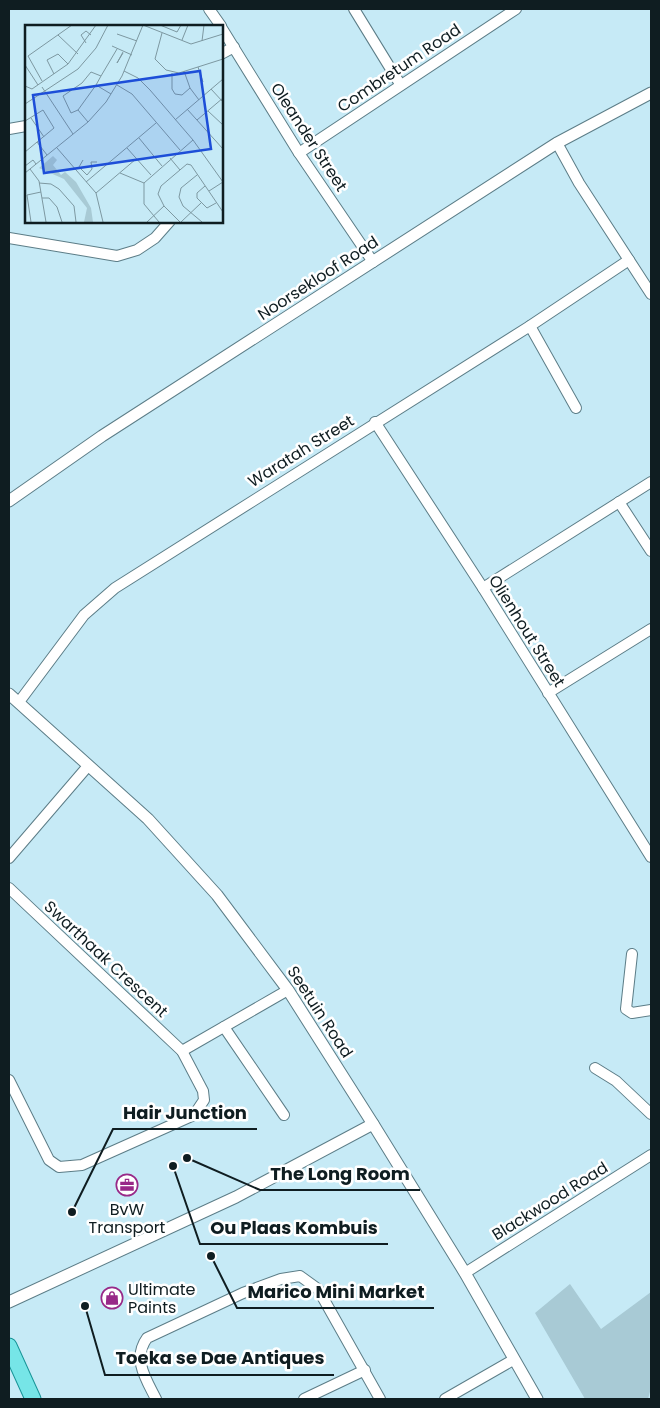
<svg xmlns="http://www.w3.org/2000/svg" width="660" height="1408" font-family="Poppins,sans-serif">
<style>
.green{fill:#a8cad5}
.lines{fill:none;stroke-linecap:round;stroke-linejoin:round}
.minor-casing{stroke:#5c7d87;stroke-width:12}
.tertiary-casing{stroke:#5c7d87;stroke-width:13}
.primary-casing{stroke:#179497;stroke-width:17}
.minor{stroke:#fff;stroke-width:10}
.tertiary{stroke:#fff;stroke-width:11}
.primary{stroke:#76e5e7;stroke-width:15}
.labels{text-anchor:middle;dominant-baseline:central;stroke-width:5;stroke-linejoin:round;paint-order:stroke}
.street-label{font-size:16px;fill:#0f1d21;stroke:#fff}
.poi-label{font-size:16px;fill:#0f1d21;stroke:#fff}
.inset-road{fill:none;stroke:#7d98a1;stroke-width:1}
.view{fill:#1d4ed8;fill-opacity:0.15;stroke:#1d4ed8;stroke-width:2.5}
.inset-edge{fill:none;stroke:#0f1d21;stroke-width:2.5}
.leader{fill:none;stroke:#0f1d21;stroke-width:2}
.callout-dot{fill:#0f1d21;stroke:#fff;stroke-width:2}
.callout-label{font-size:18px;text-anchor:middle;font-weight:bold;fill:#0f1d21;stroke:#fff;stroke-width:5;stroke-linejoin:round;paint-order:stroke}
</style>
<rect width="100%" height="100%" fill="#c6eaf6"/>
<path class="green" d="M 570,1284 L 601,1329 L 651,1292 L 651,1388 L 648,1399 L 585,1399 L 535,1313 Z"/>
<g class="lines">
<g class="minor-casing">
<g id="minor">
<path d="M 209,9 L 221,26"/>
<path d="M 354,9 L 400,84"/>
<path d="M 221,27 L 299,153 L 373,262"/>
<path d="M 221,54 L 234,47"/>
<path d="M 9,129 L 26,126"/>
<path d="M 557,143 L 579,183 L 651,294"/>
<path d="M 299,153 L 516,9"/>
<path d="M 9,238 L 117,256 L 137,250 L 155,238 L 170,221"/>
<path d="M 530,326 L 576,408"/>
<path d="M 375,422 L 483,588 L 651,857"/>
<path d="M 619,502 L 651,551"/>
<path d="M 483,588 L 651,482"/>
<path d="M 548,693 L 651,629"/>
<path d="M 19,702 L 84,615 L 115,588 L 530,326 L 629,260"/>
<path d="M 9,858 L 88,766"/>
<path d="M 9,888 L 182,1051 L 203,1091 L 204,1100 L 194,1115 L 82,1165 L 59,1167 L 49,1160 L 9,1080"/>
<path d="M 632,954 L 626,1009 L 632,1013 L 651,1010"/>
<path d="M 224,1027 L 284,1115"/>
<path d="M 182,1051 L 288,990"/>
<path d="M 595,1068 L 616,1081 L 651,1114"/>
<path d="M 465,1273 L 651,1155"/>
<path d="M 156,1399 C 146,1379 132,1359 147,1338 L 243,1293 L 281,1279 L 300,1276 L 318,1289 L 380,1399"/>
<path d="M 304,1399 L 365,1370"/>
<path d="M 445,1399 L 513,1360"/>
</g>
</g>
<g class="tertiary-casing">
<g id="tertiary">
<path d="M 9,501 L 102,436 L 557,143 L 651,93"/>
<path d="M 9,694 L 148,819 L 217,895 L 288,990 L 373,1124 L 465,1273 L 537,1399"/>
<path d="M 9,1302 L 236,1197 L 373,1124"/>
</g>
</g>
<g class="primary-casing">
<path id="primary" d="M 9,1346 L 33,1399"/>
</g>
<use href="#minor" class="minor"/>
<use href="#tertiary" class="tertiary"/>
<use href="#primary" class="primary"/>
</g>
<defs>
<g id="office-ring" transform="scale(1.125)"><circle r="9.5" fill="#fff" stroke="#982988" stroke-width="1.5"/><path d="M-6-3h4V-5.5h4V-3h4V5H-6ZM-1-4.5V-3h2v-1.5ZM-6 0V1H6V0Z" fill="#982988"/></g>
<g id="shop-ring" transform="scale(1.125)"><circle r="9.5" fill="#fff" stroke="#982988" stroke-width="1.5"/><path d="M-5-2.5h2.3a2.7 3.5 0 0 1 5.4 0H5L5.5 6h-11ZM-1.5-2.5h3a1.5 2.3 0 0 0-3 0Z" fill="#982988"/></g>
</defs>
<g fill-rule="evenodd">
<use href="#office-ring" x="127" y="1185"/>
<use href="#shop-ring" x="112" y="1298"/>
</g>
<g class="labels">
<g class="street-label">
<text transform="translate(399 68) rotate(-34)">Combretum Road</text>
<text transform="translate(309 137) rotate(57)">Oleander Street</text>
<text transform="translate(318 278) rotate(-33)">Noorsekloof Road</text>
<text transform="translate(301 451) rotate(-32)">Waratah Street</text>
<text transform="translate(527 631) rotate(58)">Olienhout Street</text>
<text transform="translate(106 959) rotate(43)">Swarthaak Crescent</text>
<text transform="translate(320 1012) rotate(57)">Seetuin Road</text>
<text transform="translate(550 1201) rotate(-32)">Blackwood Road</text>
</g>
<g class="poi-label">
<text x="127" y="1209">BvW<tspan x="127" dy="18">Transport</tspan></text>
<text x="128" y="1289" text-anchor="start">Ultimate<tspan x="128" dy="18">Paints</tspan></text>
</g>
</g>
<g transform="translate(25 25)">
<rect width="198" height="198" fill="#c6eaf6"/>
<path d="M 28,131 L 32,135 L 28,140 L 36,150 L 40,147 L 51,157 L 66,183 L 68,197 L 59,197 L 62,183 L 39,154 L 14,143 Z" fill="#a8cad5"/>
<path class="inset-road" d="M 118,0 L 166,19 L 198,9M 135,0 L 152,7 L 156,0M 137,8 L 130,34 L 141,45 L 154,48 L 198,34M 92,9 L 112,16M 33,10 L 53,29M 157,15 L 163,0M 177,16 L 179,0M 61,18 L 56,10 L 61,6 L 66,10M 87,21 L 107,30M 98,28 L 92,38 L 98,27M 0,40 L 13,60M 173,42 L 178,57M 99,46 L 113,53 L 125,65 L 168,115 L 198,157M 159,46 L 165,63 L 174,75M 147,48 L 147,64 L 150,69 L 157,70 L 165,63M 29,49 L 22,35 L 33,29 L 43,39M 76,51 L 66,47 L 57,58 L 38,71 L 46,88 L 53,85 L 71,60 L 76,51 L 92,24M 17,56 L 3,31 L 47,0M 71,60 L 86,69M 92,60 L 107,69 L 155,125M 0,61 L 7,64 L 43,39 L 71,0M 17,62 L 48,109M 186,64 L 198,77M 0,79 L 53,44 L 71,23 L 83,0M 162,84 L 198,124M 53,85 L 63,97M 183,86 L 198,100M 6,93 L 19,112M 150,95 L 198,54M 172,95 L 198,73M 0,96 L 18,85 L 29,103 L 0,127M 114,113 L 137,141M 12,117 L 22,130M 32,123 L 71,168 L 78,197M 102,123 L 126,150M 145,133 L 155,145M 58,135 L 54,142 L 62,150 L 67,144 L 66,137 L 72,137M 0,141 L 8,135 L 11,139M 5,144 L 14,156 L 21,197M 0,148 L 63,97 L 81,77 L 97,51 L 118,0M 95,148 L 119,158M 172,150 L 156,163 L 154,172 L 158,181 L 177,197M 61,157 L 131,98M 14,158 L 26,159 L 34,164 L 49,181 L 51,197M 180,161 L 172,168 L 172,173 L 182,183 L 191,178M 184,166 L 198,157M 71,168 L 111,134M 17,173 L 24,173 L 32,182 L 37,197M 6,197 L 2,170 L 16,167M 122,197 L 139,181M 134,197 L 119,179 L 119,158 L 168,115M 155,197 L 139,181 L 133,169 L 136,161 L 162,139 L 166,140 L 198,187M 156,197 L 176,178"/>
<path class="view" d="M 175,46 L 186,124 L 19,148 L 8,70 Z"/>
<rect width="198" height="198" class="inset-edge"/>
</g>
<path class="leader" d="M72 1212L113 1129H257M187 1158L260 1190H420M173 1166L200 1244H388M211 1256L237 1308H434M85 1306L105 1375H334"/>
<g class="callout-dot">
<circle cx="72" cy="1212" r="5"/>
<circle cx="187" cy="1158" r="5"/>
<circle cx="173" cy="1166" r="5"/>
<circle cx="211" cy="1256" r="5"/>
<circle cx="85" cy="1306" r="5"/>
</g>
<g class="callout-label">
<text x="185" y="1119">Hair Junction</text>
<text x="340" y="1180">The Long Room</text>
<text x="294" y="1234">Ou Plaas Kombuis</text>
<text x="336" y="1298">Marico Mini Market</text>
<text x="220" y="1364">Toeka se Dae Antiques</text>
</g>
<rect width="660" height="1408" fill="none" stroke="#0f1d21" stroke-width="20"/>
</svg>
